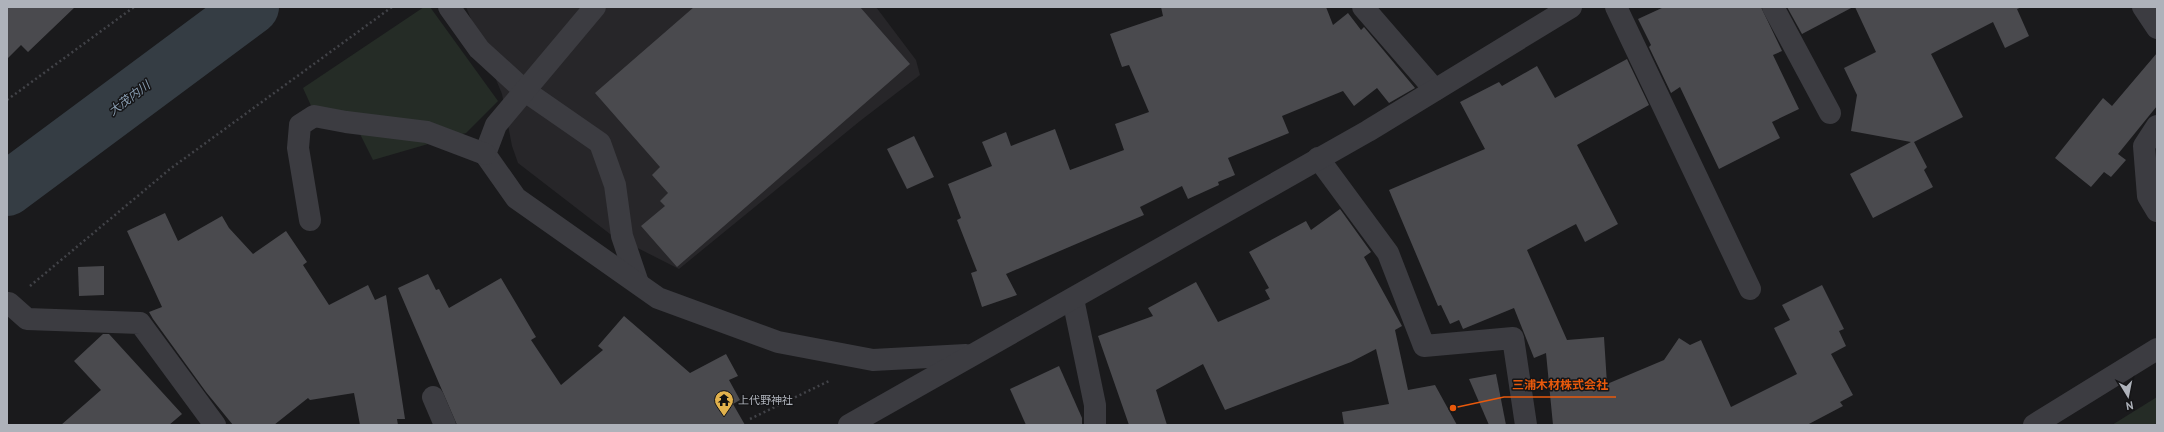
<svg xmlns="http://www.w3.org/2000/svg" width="2164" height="432" font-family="'PT Sans','Noto Sans JP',sans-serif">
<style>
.built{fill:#272629}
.green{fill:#252c26}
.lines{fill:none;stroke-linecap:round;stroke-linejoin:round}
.river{stroke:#353d44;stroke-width:54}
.building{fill:#4a4a4e}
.path{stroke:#424348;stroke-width:2.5;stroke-dasharray:2 3;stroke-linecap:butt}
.minor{stroke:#3c3c41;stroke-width:22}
.labels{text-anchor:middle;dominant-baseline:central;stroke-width:3;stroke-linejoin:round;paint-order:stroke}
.poi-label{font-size:11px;fill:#aeb2ba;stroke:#151517;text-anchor:start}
.water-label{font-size:12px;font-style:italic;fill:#899eb2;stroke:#151517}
.leader{fill:none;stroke:#e8590c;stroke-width:1.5}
.callout-dot{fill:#e8590c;stroke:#151517;stroke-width:1.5}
.callout-label{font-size:12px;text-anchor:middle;font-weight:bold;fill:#e8590c;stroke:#151517;stroke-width:3;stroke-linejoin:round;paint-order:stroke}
</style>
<rect width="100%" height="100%" fill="#1a1a1c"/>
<path class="built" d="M 466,7 L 876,7 L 916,60 L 920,75 L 860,121 L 679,269 L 610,234 L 518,163 L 512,146 L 502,94 Z"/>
<g class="green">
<path d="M 424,7 L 430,7 L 498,101 L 466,133 L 373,160 L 353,120 L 313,110 L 303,88 Z"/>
<path d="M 2157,397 L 2157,425 L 2112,425 Z"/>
</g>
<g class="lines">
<path class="river" d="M 7,189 L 252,7"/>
</g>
<g class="building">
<path d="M 7,7 L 75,7 L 28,52 L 21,45 L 7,59 Z"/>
<path d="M 694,7 L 860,7 L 910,64 L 677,267 L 641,226 L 665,206 L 660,201 L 668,193 L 652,175 L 660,167 L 595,93 Z"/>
<path d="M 1161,7 L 1326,7 L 1333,25 L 1348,13 L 1361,30 L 1364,27 L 1415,88 L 1389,103 L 1377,88 L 1354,106 L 1343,91 L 1282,116 L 1289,133 L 1228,158 L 1235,175 L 1218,182 L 1219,185 L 1188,199 L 1182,186 L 1140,207 L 1144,215 L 1006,274 L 1017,295 L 982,307 L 971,273 L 977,271 L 957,220 L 961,218 L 948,184 L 992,166 L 982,142 L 1006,132 L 1011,146 L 1055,129 L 1070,170 L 1124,150 L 1115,124 L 1149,112 L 1129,65 L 1122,67 L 1110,34 L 1163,16 Z"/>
<path d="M 1664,7 L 1761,7 L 1782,51 L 1773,55 L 1799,109 L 1772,122 L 1780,138 L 1719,169 L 1680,87 L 1671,93 L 1649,47 L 1651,45 L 1638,19 Z"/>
<path d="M 1787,7 L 1853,7 L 1802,34 Z"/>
<path d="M 1855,7 L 2022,7 L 2017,9 L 2029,36 L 2005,48 L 1993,22 L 1931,54 L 1963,117 L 1914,142 L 1927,167 L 1924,170 L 1933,187 L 1873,218 L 1850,174 L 1911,142 L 1851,131 L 1857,95 L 1844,68 L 1876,52 Z"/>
<path d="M 2157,53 L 2157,106 L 2118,154 L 2126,160 L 2111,177 L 2104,172 L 2091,187 L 2055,158 L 2103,98 L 2112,106 Z"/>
<path d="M 1627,59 L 1649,105 L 1577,145 L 1618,224 L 1585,242 L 1576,224 L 1527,250 L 1567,340 L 1604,337 L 1607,384 L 1664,360 L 1679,338 L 1690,345 L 1701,340 L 1731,407 L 1797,374 L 1774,328 L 1790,320 L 1782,305 L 1822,285 L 1844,329 L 1839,331 L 1846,346 L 1831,354 L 1853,395 L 1840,402 L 1843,406 L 1807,425 L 1553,425 L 1546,353 L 1534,358 L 1514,308 L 1463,329 L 1459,320 L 1450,324 L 1441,305 L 1438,306 L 1389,190 L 1485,149 L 1460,102 L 1499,82 L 1502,86 L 1537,66 L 1555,98 Z"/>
<path d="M 914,136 L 934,177 L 907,189 L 887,149 Z"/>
<path d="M 1340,209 L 1371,252 L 1364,257 L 1402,326 L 1395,330 L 1408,390 L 1435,385 L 1457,425 L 1344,425 L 1342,412 L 1389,404 L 1376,349 L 1351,362 L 1225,410 L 1203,364 L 1156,390 L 1167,425 L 1129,425 L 1098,336 L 1153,316 L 1148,308 L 1196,282 L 1218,322 L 1270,299 L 1265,290 L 1269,288 L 1249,252 L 1306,221 L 1311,230 Z"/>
<path d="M 165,213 L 178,241 L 222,216 L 229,228 L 253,254 L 286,231 L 307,262 L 303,265 L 329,305 L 368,285 L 375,300 L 386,295 L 405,419 L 397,419 L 398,425 L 360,425 L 354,393 L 310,400 L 308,398 L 274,425 L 233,425 L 206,392 L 153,319 L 149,312 L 162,307 L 127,231 Z"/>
<path d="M 104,266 L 104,295 L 79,296 L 78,267 Z"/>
<path d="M 428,274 L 436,290 L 439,289 L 449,308 L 501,278 L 536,337 L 531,340 L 561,385 L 603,350 L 598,346 L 624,316 L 690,373 L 726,354 L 738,376 L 729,380 L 740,400 L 733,404 L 745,425 L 457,425 L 398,288 Z"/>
<path d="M 103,334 L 109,334 L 182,414 L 169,425 L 61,425 L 101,390 L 74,361 Z"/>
<path d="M 1059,366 L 1082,418 L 1082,425 L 1026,425 L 1010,389 Z"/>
<path d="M 1496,374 L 1506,425 L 1489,425 L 1469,379 Z"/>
</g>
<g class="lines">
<g class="path">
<path d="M 7,100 L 134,7"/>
<path d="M 30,286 L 170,169 L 392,7"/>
<path d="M 750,419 L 831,380"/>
</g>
<g class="minor">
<path d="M 449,7 L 479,49 L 525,91 L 600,143 L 615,185 L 622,236 L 638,283"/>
<path d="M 595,7 L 496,125 L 485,154 L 516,198 L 658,298 L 778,342 L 873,360 L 966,355"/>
<path d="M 1363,7 L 1435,90"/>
<path d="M 1616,7 L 1750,289"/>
<path d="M 1773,7 L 1830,113"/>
<path d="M 2143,7 L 2157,28"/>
<path d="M 2157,126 L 2144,146 L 2148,196 L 2157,211"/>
<path d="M 1318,158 L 1388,253 L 1424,346 L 1513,338 L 1526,425"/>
<path d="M 310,220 L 298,148 L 300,125 L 314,116 L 346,122 L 427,132 L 485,154"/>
<path d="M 1073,299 L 1095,405 L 1095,425"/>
<path d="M 9,303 L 27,319 L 140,323 L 215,425"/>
<path d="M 433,397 L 445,425"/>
<path d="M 849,425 L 1368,131 L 1571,7"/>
<path d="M 2034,425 L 2157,349"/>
</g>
</g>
<defs>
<g id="temple-pin" transform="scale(1)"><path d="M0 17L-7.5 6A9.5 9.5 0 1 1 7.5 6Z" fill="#e2b24d" stroke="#151517"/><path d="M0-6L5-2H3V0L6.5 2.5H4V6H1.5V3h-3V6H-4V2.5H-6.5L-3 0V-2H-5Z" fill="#111"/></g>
</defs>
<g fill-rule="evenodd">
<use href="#temple-pin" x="724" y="400"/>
</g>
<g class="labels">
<g class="poi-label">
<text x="738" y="400">上代野神社</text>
</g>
<g class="water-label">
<text transform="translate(129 98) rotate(-37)">大茂内川</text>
</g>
</g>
<path class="leader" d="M1453 408L1504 397H1616"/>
<circle class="callout-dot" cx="1453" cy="408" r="4"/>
<g class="callout-label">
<text x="1560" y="389">三浦木材株式会社</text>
</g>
<rect width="2164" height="432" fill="none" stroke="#aeb2ba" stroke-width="16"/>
<g transform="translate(2128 396) rotate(170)" stroke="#151517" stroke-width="3" paint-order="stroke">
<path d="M0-3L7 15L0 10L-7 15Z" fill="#aeb2ba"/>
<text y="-6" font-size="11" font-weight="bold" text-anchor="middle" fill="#aeb2ba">N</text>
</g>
</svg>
